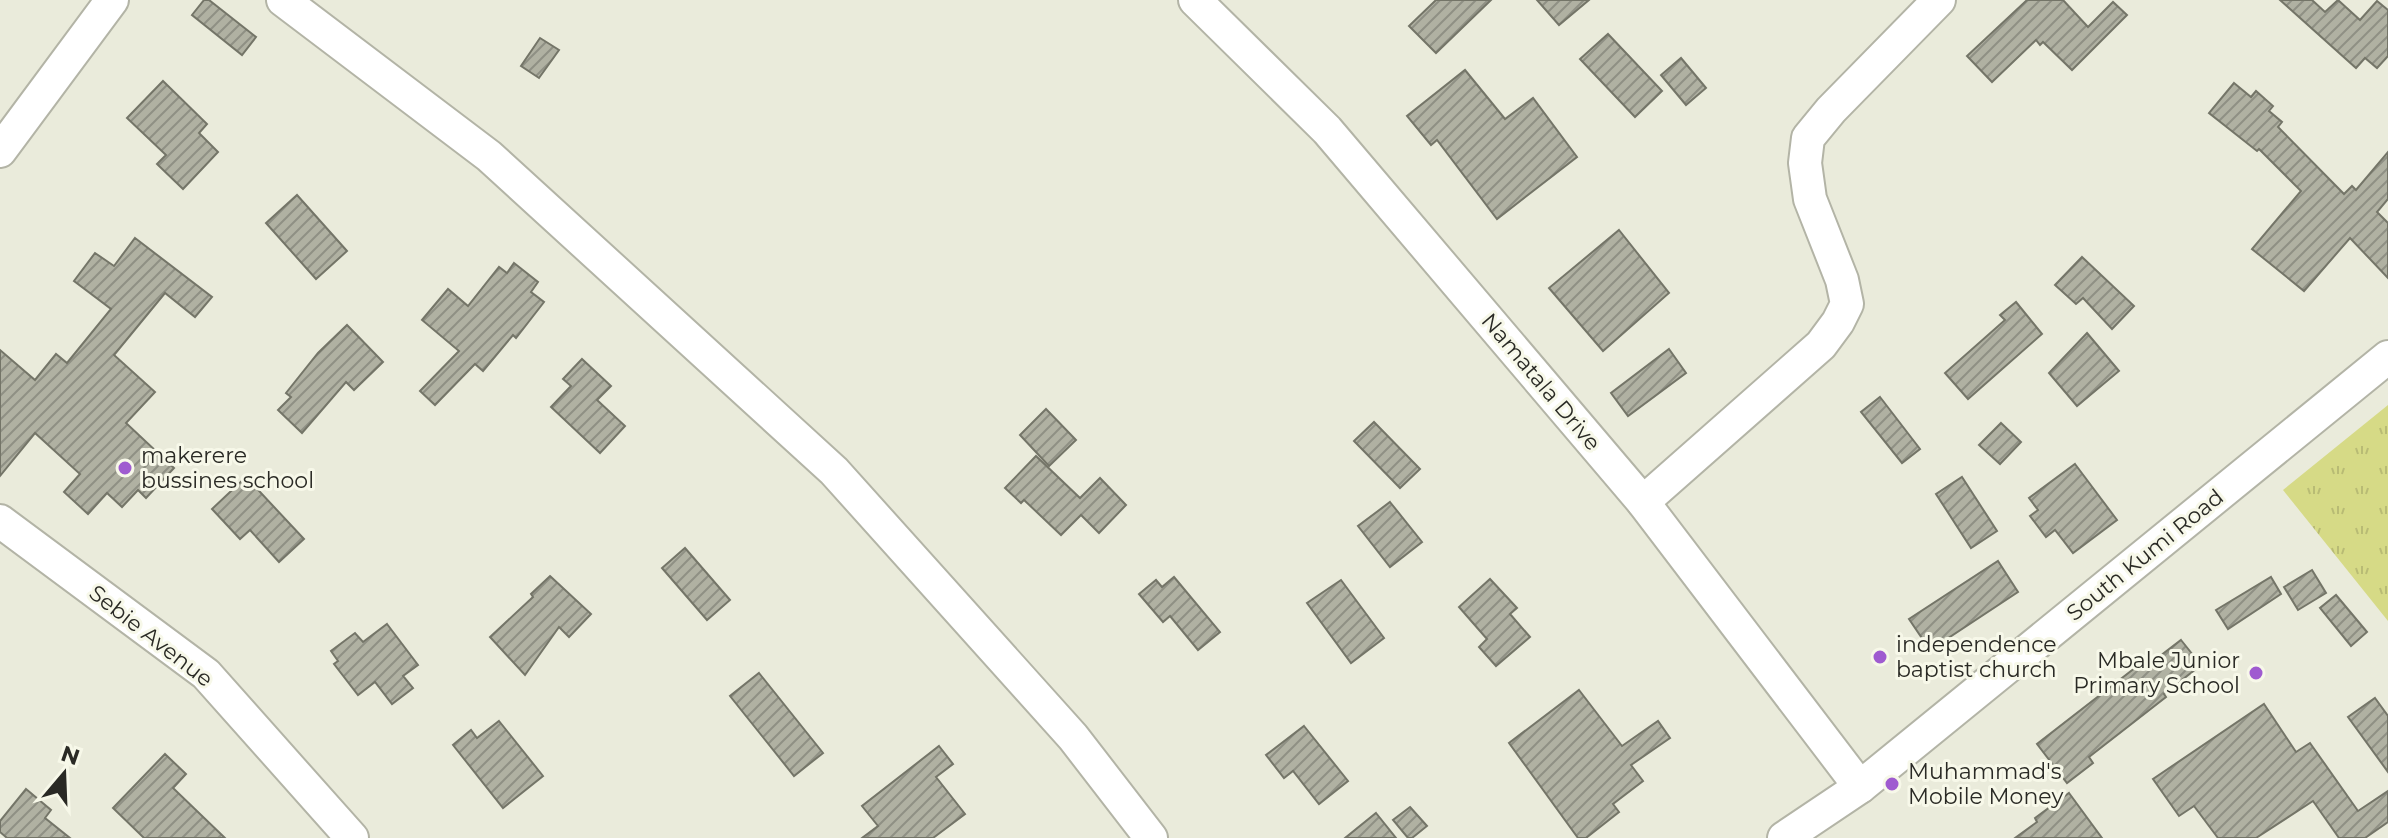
<svg xmlns="http://www.w3.org/2000/svg" width="2388" height="838" font-family="Montserrat,sans-serif">
<style>
.grass{fill:url(#grass-tufts)}
.building{fill:url(#building-hatch);stroke:#747568;stroke-width:2}
.lines{fill:none;stroke-linecap:round;stroke-linejoin:round}
.street-casing{stroke:#b3b4a6;stroke-width:36}
.street{stroke:#fff;stroke-width:32}
.poi-dot{fill:#9f5bd0;stroke:#f7f8e9;stroke-width:3}
.labels{text-anchor:middle;dominant-baseline:central;stroke-width:6;stroke-linejoin:round;paint-order:stroke}
.street-label{font-size:22px;fill:#2a2a25;stroke:#f7f8e9}
.poi-label{font-size:22px;fill:#2a2a25;stroke:#f7f8e9;text-anchor:start}
</style>
<defs>
<pattern id="grass-tufts" width="24" height="20" patternUnits="userSpaceOnUse" patternTransform="scale(2)"><rect width="24" height="20" fill="#d6da86"/><path d="M3 7l-1-3M5 7V3M7 7l1-3M15 17l-1-3M17 17v-4M19 17l1-3" fill="none" stroke="#b8bb74"/></pattern>
<pattern id="building-hatch" width="6" height="6" patternUnits="userSpaceOnUse" patternTransform="scale(2)"><rect width="6" height="6" fill="#b0b1a2"/><path d="M-1 1l2-2M0 6l6-6M5 7l2-2" fill="none" stroke="#8f9084"/></pattern>
</defs>
<rect width="100%" height="100%" fill="#eaebdb"/>
<path class="grass" d="M 2388,405 L 2388,621 L 2283,490 Z"/>
<g class="building">
<path d="M 204,0 L 209,0 L 256,37 L 242,55 L 192,15 Z"/>
<path d="M 1436,0 L 1491,0 L 1436,53 L 1409,26 Z"/>
<path d="M 1537,0 L 1589,0 L 1559,25 Z"/>
<path d="M 2027,0 L 2063,0 L 2088,27 L 2113,2 L 2127,15 L 2072,70 L 2043,42 L 2040,45 L 2036,40 L 1992,82 L 1967,56 Z"/>
<path d="M 2280,0 L 2312,0 L 2325,12 L 2338,0 L 2360,20 L 2377,1 L 2388,10 L 2388,56 L 2377,68 L 2365,58 L 2356,68 Z"/>
<path d="M 1608,34 L 1662,91 L 1635,117 L 1580,59 Z"/>
<path d="M 540,38 L 559,50 L 539,78 L 521,66 Z"/>
<path d="M 1681,58 L 1706,88 L 1686,105 L 1661,75 Z"/>
<path d="M 1465,70 L 1505,119 L 1533,98 L 1577,157 L 1497,219 L 1437,140 L 1431,145 L 1407,116 Z"/>
<path d="M 163,81 L 207,124 L 199,133 L 218,152 L 183,189 L 157,164 L 166,155 L 127,118 Z"/>
<path d="M 2234,83 L 2251,97 L 2256,91 L 2273,106 L 2269,111 L 2282,122 L 2278,127 L 2344,194 L 2352,186 L 2356,190 L 2388,152 L 2388,199 L 2377,212 L 2388,223 L 2388,278 L 2350,238 L 2304,291 L 2252,249 L 2301,191 L 2259,149 L 2257,151 L 2209,113 Z"/>
<path d="M 297,195 L 347,251 L 316,279 L 266,223 Z"/>
<path d="M 1619,230 L 1669,293 L 1603,351 L 1549,288 Z"/>
<path d="M 135,238 L 212,297 L 195,317 L 165,293 L 114,355 L 155,392 L 126,423 L 174,468 L 146,498 L 138,490 L 122,507 L 107,493 L 88,514 L 64,492 L 80,474 L 35,433 L 0,476 L 0,350 L 35,380 L 56,354 L 67,363 L 111,309 L 74,281 L 95,253 L 114,266 Z"/>
<path d="M 2082,257 L 2134,306 L 2112,329 L 2083,298 L 2076,304 L 2055,285 Z"/>
<path d="M 514,263 L 538,282 L 531,292 L 544,302 L 516,338 L 513,335 L 483,371 L 475,364 L 435,405 L 420,391 L 459,351 L 422,320 L 448,289 L 468,306 L 499,267 L 507,273 Z"/>
<path d="M 2016,302 L 2042,334 L 1968,399 L 1945,373 L 2005,320 L 2000,315 Z"/>
<path d="M 347,325 L 383,362 L 354,390 L 346,382 L 302,433 L 278,410 L 291,397 L 286,393 L 318,353 Z"/>
<path d="M 2087,333 L 2119,371 L 2077,406 L 2049,373 Z"/>
<path d="M 1669,349 L 1686,373 L 1628,416 L 1611,393 Z"/>
<path d="M 582,359 L 611,386 L 597,400 L 625,426 L 600,453 L 551,407 L 571,386 L 563,379 Z"/>
<path d="M 1880,397 L 1920,449 L 1902,463 L 1861,412 Z"/>
<path d="M 1046,409 L 1076,440 L 1049,466 L 1020,435 Z"/>
<path d="M 1374,422 L 1420,469 L 1400,488 L 1354,441 Z"/>
<path d="M 2001,423 L 2021,442 L 2000,464 L 1979,445 Z"/>
<path d="M 1036,456 L 1080,498 L 1100,478 L 1126,505 L 1099,533 L 1081,515 L 1061,535 L 1024,500 L 1021,503 L 1005,488 Z"/>
<path d="M 2075,464 L 2117,520 L 2073,553 L 2055,530 L 2046,537 L 2030,516 L 2038,510 L 2029,498 Z"/>
<path d="M 246,477 L 304,539 L 279,562 L 250,530 L 240,539 L 212,509 Z"/>
<path d="M 1962,477 L 1997,531 L 1971,548 L 1936,494 Z"/>
<path d="M 1390,502 L 1422,542 L 1390,567 L 1358,526 Z"/>
<path d="M 685,548 L 730,600 L 707,620 L 662,568 Z"/>
<path d="M 1998,561 L 2018,592 L 1930,650 L 1909,619 Z"/>
<path d="M 2312,570 L 2326,593 L 2298,610 L 2284,587 Z"/>
<path d="M 550,576 L 591,614 L 569,637 L 559,627 L 525,675 L 490,637 L 533,597 L 531,594 Z"/>
<path d="M 1174,577 L 1220,632 L 1198,650 L 1170,616 L 1163,622 L 1139,594 L 1156,580 L 1162,587 Z"/>
<path d="M 2271,577 L 2281,594 L 2228,629 L 2216,610 Z"/>
<path d="M 1490,579 L 1517,608 L 1510,614 L 1530,637 L 1496,666 L 1479,647 L 1487,639 L 1459,607 Z"/>
<path d="M 1341,580 L 1384,638 L 1351,663 L 1307,603 Z"/>
<path d="M 2336,595 L 2367,632 L 2351,646 L 2320,608 Z"/>
<path d="M 387,624 L 418,665 L 403,676 L 413,688 L 392,704 L 375,682 L 358,695 L 334,664 L 338,661 L 331,651 L 355,633 L 363,642 Z"/>
<path d="M 2181,640 L 2201,665 L 2164,694 L 2166,697 L 2089,757 L 2093,763 L 2067,783 L 2037,744 L 2140,664 L 2143,669 Z"/>
<path d="M 759,673 L 823,753 L 794,776 L 730,696 Z"/>
<path d="M 1579,690 L 1622,746 L 1658,721 L 1670,738 L 1631,765 L 1643,781 L 1613,804 L 1619,812 L 1586,838 L 1578,838 L 1509,743 Z"/>
<path d="M 2375,698 L 2388,716 L 2388,772 L 2348,717 Z"/>
<path d="M 2264,704 L 2296,752 L 2310,743 L 2358,811 L 2388,791 L 2388,822 L 2365,838 L 2339,838 L 2313,801 L 2256,838 L 2218,838 L 2194,806 L 2179,816 L 2153,779 Z"/>
<path d="M 499,721 L 543,776 L 503,808 L 453,745 L 471,730 L 477,738 Z"/>
<path d="M 1304,726 L 1348,781 L 1319,804 L 1293,771 L 1284,778 L 1266,755 Z"/>
<path d="M 939,746 L 953,764 L 936,777 L 965,814 L 933,838 L 862,838 L 878,826 L 862,806 Z"/>
<path d="M 165,754 L 186,774 L 173,788 L 225,838 L 144,838 L 113,808 Z"/>
<path d="M 26,789 L 51,810 L 45,818 L 70,838 L 7,838 L 0,832 L 0,821 Z"/>
<path d="M 2069,793 L 2102,838 L 2015,838 L 2037,822 L 2035,818 Z"/>
<path d="M 1410,807 L 1427,826 L 1412,838 L 1408,838 L 1393,820 Z"/>
<path d="M 1376,813 L 1396,838 L 1345,838 Z"/>
</g>
<g class="lines">
<g class="street-casing">
<g id="street">
<path d="M 283,0 L 489,156 L 834,471 L 1073,737 L 1151,838"/>
<path d="M 1195,0 L 1327,130 L 1643,502 L 1860,787"/>
<path d="M 0,151 L 112,0"/>
<path d="M 1643,502 L 1821,345 L 1838,322 L 1847,304 L 1842,280 L 1810,199 L 1805,163 L 1808,138 L 1831,110 L 1939,0"/>
<path d="M 0,521 L 206,674 L 352,838"/>
<path d="M 1784,838 L 1860,787 L 2388,357"/>
</g>
</g>
<use href="#street" class="street"/>
</g>
<g class="poi-dot">
<circle cx="125" cy="468" r="8"/>
<circle cx="1880" cy="657" r="8"/>
<circle cx="2256" cy="673" r="8"/>
<circle cx="1892" cy="784" r="8"/>
</g>
<g class="labels">
<g class="street-label">
<text transform="translate(1541 382) rotate(50)">Namatala Drive</text>
<text transform="translate(2145 555) rotate(-39)">South Kumi Road</text>
<text transform="translate(151 636) rotate(38)">Sebie Avenue</text>
</g>
<g class="poi-label">
<text x="141" y="455">makerere<tspan x="141" dy="25">bussines school</tspan></text>
<text x="1896" y="644">independence<tspan x="1896" dy="25">baptist church</tspan></text>
<text x="2240" y="660" text-anchor="end">Mbale Junior<tspan x="2240" dy="25">Primary School</tspan></text>
<text x="1908" y="771">Muhammad's<tspan x="1908" dy="25">Mobile Money</tspan></text>
</g>
</g>
<g transform="translate(64 774) rotate(19)" stroke="#f7f8e9" stroke-width="6" paint-order="stroke">
<path d="M0-6L14 30L0 20L-14 30Z" fill="#2a2a25"/>
<text y="-12" font-size="22" font-weight="bold" text-anchor="middle" fill="#2a2a25">N</text>
</g>
</svg>
